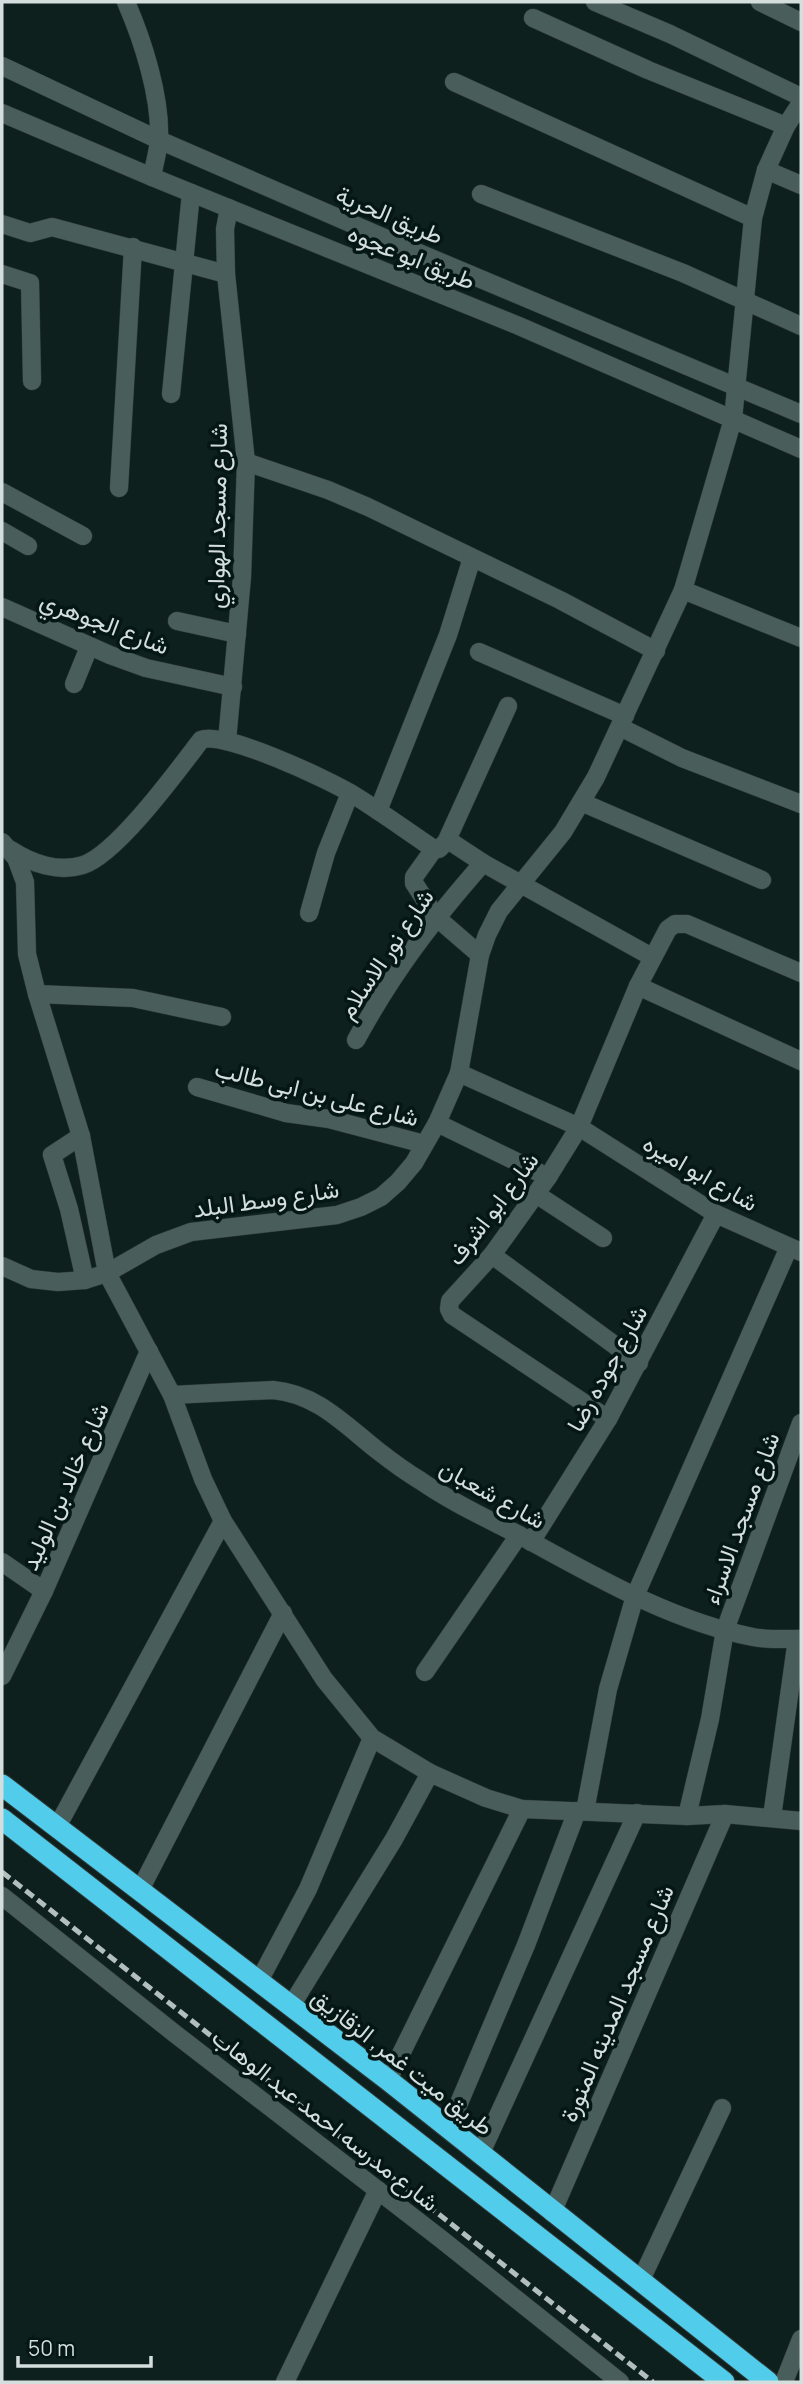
<svg xmlns="http://www.w3.org/2000/svg" width="803" height="2384" font-family="Manrope,Vazirmatn,sans-serif">
<style>
.lines{fill:none;stroke-linecap:round;stroke-linejoin:round}
.street-casing{stroke:#2f3937;stroke-width:19}
.secondary-casing{stroke:#2f3937;stroke-width:19}
.highway-casing{stroke:#2f3937;stroke-width:23}
.street{stroke:#495d5a;stroke-width:18}
.secondary{stroke:#495d5a;stroke-width:18}
.highway{stroke:#51ccea;stroke-width:21}
.rail{stroke:#b2bfbc;stroke-width:5;stroke-dasharray:10 5;stroke-linecap:butt}
.labels{text-anchor:middle;dominant-baseline:central;stroke-width:7;stroke-linejoin:round;paint-order:stroke}
.street-label{font-size:24px;fill:#d4dfdd;stroke:#051714}
</style>
<rect width="100%" height="100%" fill="#0e201d"/>
<g class="lines">
<g class="street-casing">
<g id="street">
<path d="M 126,2 C 143,41 161,97 159,140 C 158,152 154,165 152,177"/>
<path d="M 595,2 L 670,34 L 801,97"/>
<path d="M 760,2 L 801,22"/>
<path d="M 533,18 L 648,70 L 786,126"/>
<path d="M 2,66 L 159,140 L 419,253 L 801,414"/>
<path d="M 454,82 L 753,218"/>
<path d="M 766,170 L 801,185"/>
<path d="M 481,194 L 683,273 L 801,326"/>
<path d="M 2,224 L 30,233 L 52,227 L 226,274"/>
<path d="M 2,274 L 30,283 L 32,381"/>
<path d="M 171,394 L 191,193"/>
<path d="M 246,462 L 328,490 L 368,507 L 560,600 L 656,651"/>
<path d="M 119,488 L 133,247"/>
<path d="M 2,492 L 83,536"/>
<path d="M 2,531 L 28,546"/>
<path d="M 683,590 L 801,638"/>
<path d="M 2,607 L 110,655 L 146,668 L 233,687"/>
<path d="M 177,621 L 237,634"/>
<path d="M 479,652 L 625,716"/>
<path d="M 74,684 L 89,647"/>
<path d="M 620,727 L 682,758 L 801,804"/>
<path d="M 227,741 L 242,577 L 246,462 L 226,274 L 225,229 L 229,208"/>
<path d="M 581,802 L 762,880"/>
<path d="M 378,811 L 448,635 L 472,558"/>
<path d="M 447,840 L 508,706"/>
<path d="M 2,842 L 16,858 L 25,882 L 27,954 L 37,994 L 81,1136 L 107,1273 L 172,1395 L 203,1479 L 223,1521 L 324,1679 L 372,1738 L 430,1773 L 486,1798 L 522,1809 L 388,2080"/>
<path d="M 434,849 L 414,877 L 414,883 L 436,917 L 480,955"/>
<path d="M 11,850 C 31,863 58,873 83,865 C 117,854 178,770 201,740 C 223,730 329,780 352,794 C 380,811 407,831 434,849 L 439,849 L 448,840 L 483,863 L 652,957"/>
<path d="M 309,913 L 326,853 L 350,793"/>
<path d="M 638,986 L 801,1061"/>
<path d="M 37,994 L 133,998 L 222,1017"/>
<path d="M 356,1040 C 393,972 432,921 483,863"/>
<path d="M 459,1073 L 579,1127 L 716,1214 L 801,1252"/>
<path d="M 197,1087 L 286,1113 L 329,1119 L 424,1144"/>
<path d="M 437,1123 L 548,1177"/>
<path d="M 81,1136 L 52,1155 L 69,1209 L 85,1280"/>
<path d="M 536,1194 L 603,1238"/>
<path d="M 492,1255 L 639,1363"/>
<path d="M 2,1266 L 31,1279 L 58,1282 L 85,1280 L 107,1273 L 156,1245 L 191,1232 L 337,1215 L 361,1207 L 381,1197 L 398,1182 L 414,1163 L 437,1123 L 459,1073 L 480,955 L 487,935 L 499,911 L 563,832 L 596,777 L 683,590 L 733,419 L 753,218 L 766,170 L 786,126 L 801,103"/>
<path d="M 172,1395 L 273,1390 C 317,1394 344,1424 377,1450 C 391,1461 406,1472 421,1481 C 451,1502 486,1518 519,1535 C 593,1575 670,1621 753,1637 C 769,1640 786,1639 801,1639"/>
<path d="M 608,1419 L 452,1315 L 449,1309 L 450,1301 L 492,1255 L 548,1177 L 579,1127 L 638,986 L 668,929 L 675,924 L 687,924 L 801,973"/>
<path d="M 531,1542 L 608,1419 L 716,1214"/>
<path d="M 2,1562 L 44,1591"/>
<path d="M 425,1672 L 519,1535"/>
<path d="M 2,1676 L 44,1591 L 149,1351"/>
<path d="M 522,1809 L 687,1816 L 725,1814 L 801,1821"/>
<path d="M 585,1811 L 608,1689 L 635,1596 L 789,1247"/>
<path d="M 687,1816 L 710,1719 L 725,1630 L 801,1423"/>
<path d="M 772,1817 L 797,1639"/>
<path d="M 57,1827 L 223,1521"/>
<path d="M 140,1890 L 283,1613"/>
<path d="M 2,1896 L 174,2033 L 441,2239 L 620,2382"/>
<path d="M 259,1981 L 308,1889 L 372,1738"/>
<path d="M 291,2006 L 394,1839 L 430,1773"/>
<path d="M 448,2129 L 526,1945 L 577,1811"/>
<path d="M 480,2155 L 637,1813"/>
<path d="M 552,2213 L 725,1814"/>
<path d="M 640,2282 L 722,2108"/>
<path d="M 285,2382 L 378,2190"/>
<path d="M 784,2382 L 801,2339"/>
</g>
</g>
<g class="secondary-casing">
<path id="secondary" d="M 2,113 L 152,177 L 519,326 L 801,449"/>
</g>
<g class="highway-casing">
<g id="highway">
<path d="M 2,1785 L 388,2080 L 768,2382"/>
<path d="M 2,1819 L 724,2382"/>
</g>
</g>
<use href="#street" class="street"/>
<use href="#secondary" class="secondary"/>
<use href="#highway" class="highway"/>
<path class="rail" d="M 2,1872 L 653,2382"/>
</g>
<g class="labels">
<g class="street-label">
<text transform="translate(390 214) rotate(23)">طريق الحرية</text>
<text transform="translate(412 256) rotate(22)">طريق ابو عجوه</text>
<text transform="translate(216 516) rotate(-89)">شارع مسجد الهواري</text>
<text transform="translate(105 622) rotate(21)">شارع الجوهري</text>
<text transform="translate(385 953) rotate(-56)">شارع نور الاسلام</text>
<text transform="translate(317 1092) rotate(14)">شارع على بن ابى طالب</text>
<text transform="translate(701 1172) rotate(30)">شارع ابو اميره</text>
<text transform="translate(266 1198) rotate(-8)">شارع وسط البلد</text>
<text transform="translate(492 1208) rotate(-53)">شارع ابو اشرف</text>
<text transform="translate(606 1368) rotate(-61)">شارع جوده رضا</text>
<text transform="translate(64 1486) rotate(-66)">شارع خالد بن الوليد</text>
<text transform="translate(493 1493) rotate(29)">شارع شعبان</text>
<text transform="translate(740 1518) rotate(-70)">شارع مسجد الاسراء</text>
<text transform="translate(616 2003) rotate(-67)">شارع مسجد المدينه المنورة</text>
<text transform="translate(403 2061) rotate(38)">طريق ميت غمر, الزقازيق</text>
<text transform="translate(326 2119) rotate(38)">شارع مدرسه احمد عبد الوهاب</text>
</g>
</g>
<rect width="803" height="2384" fill="none" stroke="#d4dfdd" stroke-width="7"/>
<path d="M18 2356v10h133v-10" fill="none" stroke="#d4dfdd" stroke-width="3.5"/>
<text x="28" y="2356" font-size="21" fill="#d4dfdd" stroke="#051714" stroke-width="5" paint-order="stroke">50 m</text>
</svg>
